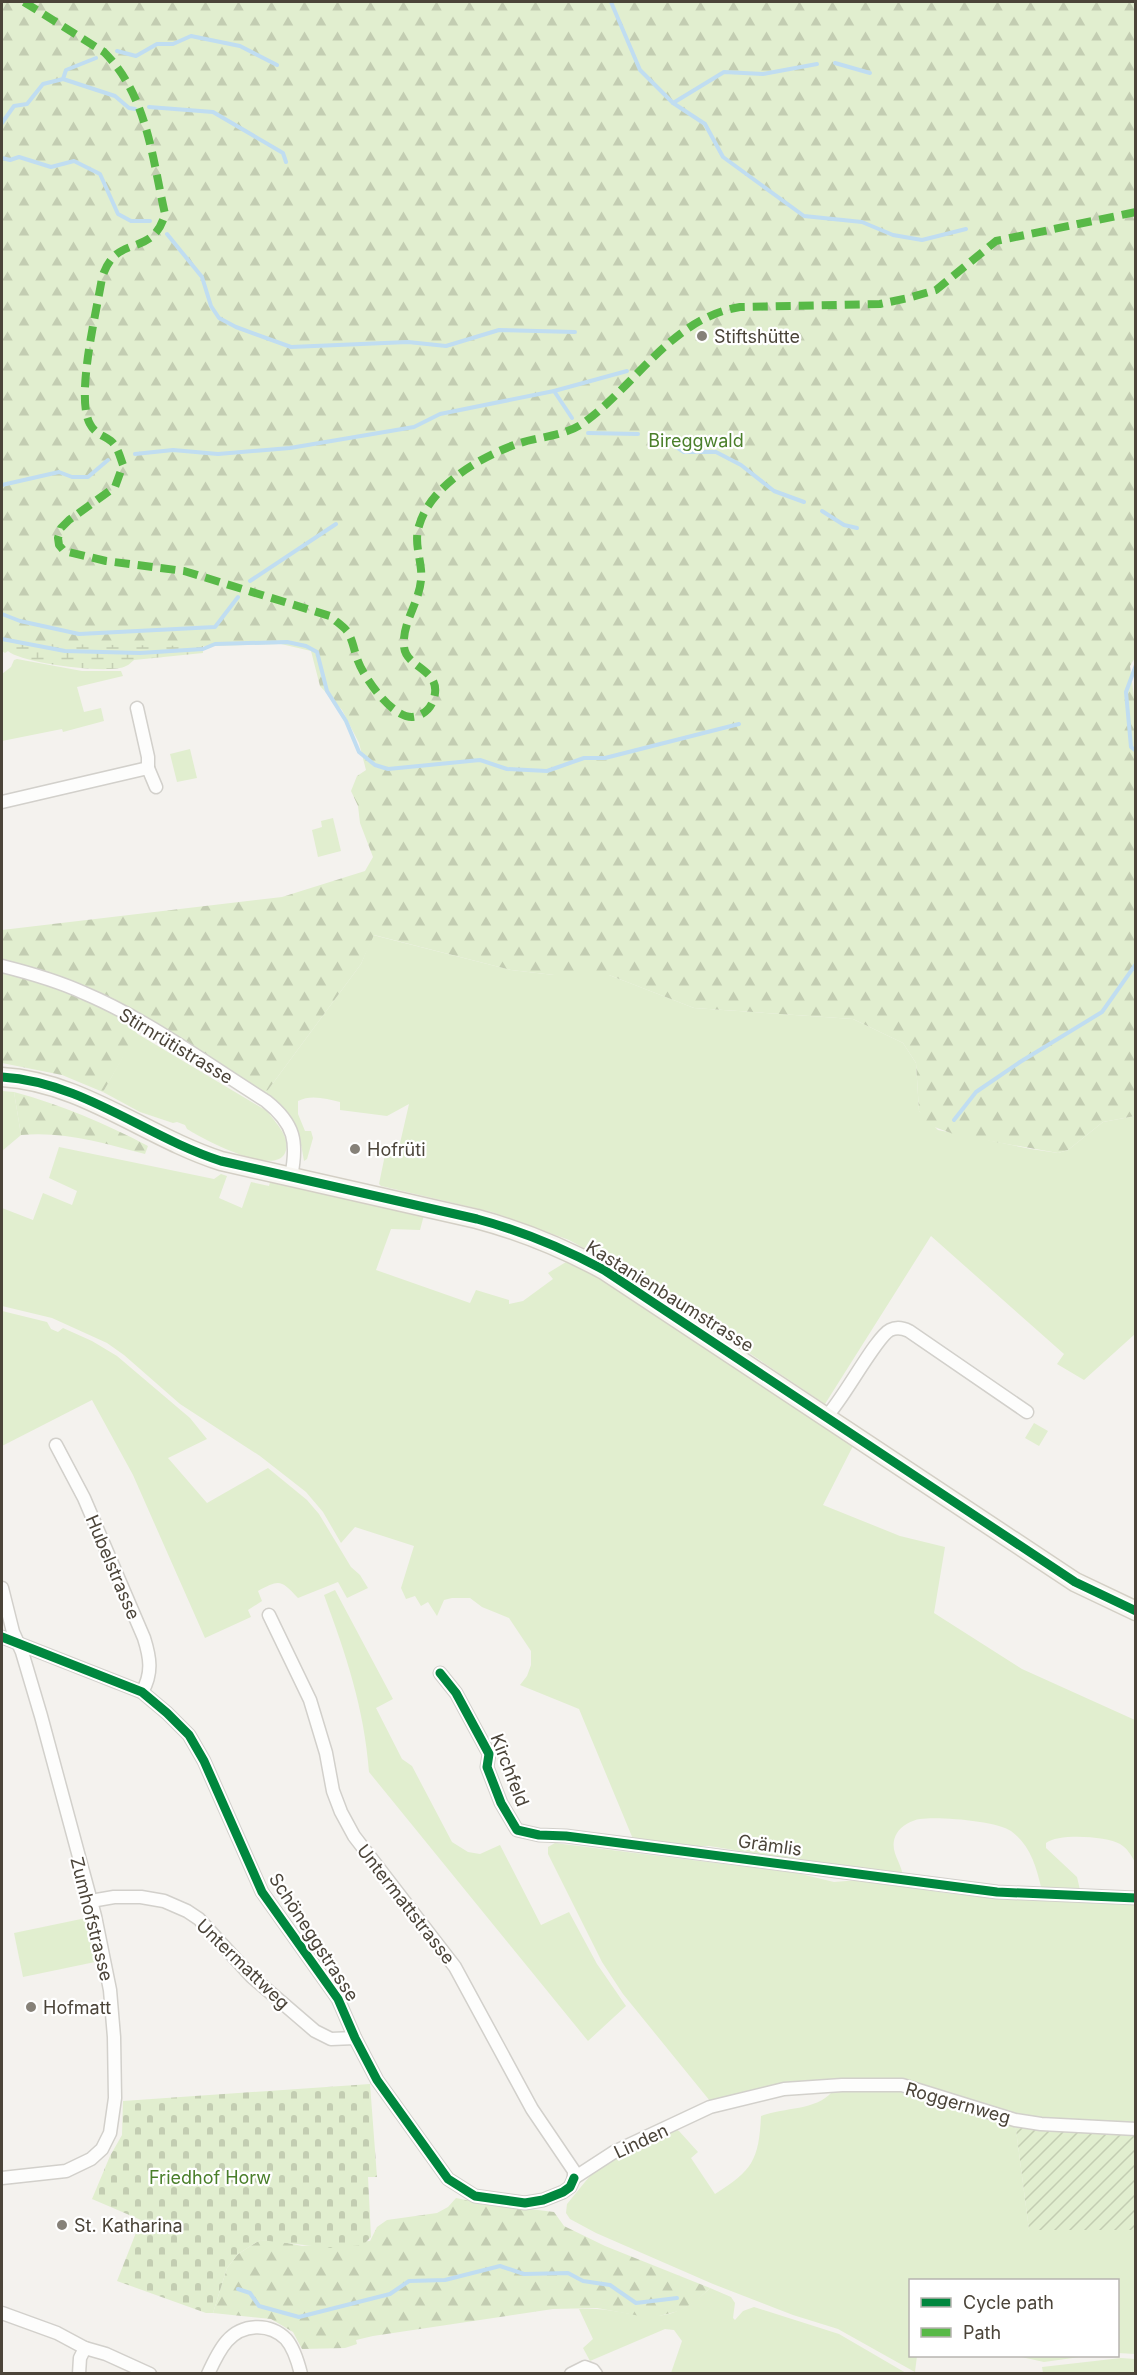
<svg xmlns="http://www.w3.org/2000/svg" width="1137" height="2375" font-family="Inter,sans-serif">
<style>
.green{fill:#e1eecf}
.forest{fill:url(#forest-firs)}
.wetland{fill:url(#wetland-marsh)}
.cemetery{fill:url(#cemetery-stones)}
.garden{fill:url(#garden-furrows)}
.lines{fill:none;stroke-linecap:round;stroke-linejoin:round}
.stream{stroke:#c0ddf1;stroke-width:4}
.street-casing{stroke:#d2d0cb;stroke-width:15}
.secondary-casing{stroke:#d3cfc5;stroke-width:21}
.street{stroke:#fdfdfc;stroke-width:12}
.secondary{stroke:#f7f6f1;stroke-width:18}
.quiet{stroke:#58b947;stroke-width:8;stroke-dasharray:15 8;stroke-linecap:butt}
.cycleway-casing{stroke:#fff;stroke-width:13}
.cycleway{stroke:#00873e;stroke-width:9}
.poi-dot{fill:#868178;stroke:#fff;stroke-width:2}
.labels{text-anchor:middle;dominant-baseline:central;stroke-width:4.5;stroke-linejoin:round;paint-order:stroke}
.poi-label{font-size:18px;fill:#4b4439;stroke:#fff;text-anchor:start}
.park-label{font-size:18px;fill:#4a7f2a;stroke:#fff}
.street-label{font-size:18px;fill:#4b4439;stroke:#fff}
</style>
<defs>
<pattern id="forest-firs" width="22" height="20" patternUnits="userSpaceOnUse" patternTransform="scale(1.5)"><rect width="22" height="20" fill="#e1eecf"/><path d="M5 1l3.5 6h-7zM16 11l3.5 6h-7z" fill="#c3cdb2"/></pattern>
<pattern id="wetland-marsh" width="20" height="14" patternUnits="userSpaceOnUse" patternTransform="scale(1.5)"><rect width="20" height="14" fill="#e1eecf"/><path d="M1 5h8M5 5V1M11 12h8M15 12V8" fill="none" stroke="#c3cdb2"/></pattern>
<pattern id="cemetery-stones" width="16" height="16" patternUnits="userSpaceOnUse" patternTransform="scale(1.5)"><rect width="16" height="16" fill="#e1eecf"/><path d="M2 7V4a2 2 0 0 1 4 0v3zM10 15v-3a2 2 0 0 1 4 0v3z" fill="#c3cdb2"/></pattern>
<pattern id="garden-furrows" width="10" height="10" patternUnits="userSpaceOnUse" patternTransform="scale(1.5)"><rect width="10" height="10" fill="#e1eecf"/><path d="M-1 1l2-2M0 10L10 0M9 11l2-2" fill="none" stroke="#c3cdb2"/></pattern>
</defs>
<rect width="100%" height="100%" fill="#f4f2ee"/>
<g class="green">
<path d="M 17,659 L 82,671 L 121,671 L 123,676 L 77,687 L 84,712 L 101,708 L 104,721 L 63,732 L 62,729 L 2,741 L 2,674 L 11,667 L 14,660 Z"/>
<path d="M 190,749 L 197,778 L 177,782 L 170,754 Z"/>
<path d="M 333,818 L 341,851 L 318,857 L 312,830 L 322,827 L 321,821 Z"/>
<path d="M 373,935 L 511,970 L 554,975 L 609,975 L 694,1008 L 853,1019 L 903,1043 L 916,1063 L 919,1111 L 938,1130 L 1031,1149 L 1058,1153 L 1068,1150 L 1103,1122 L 1135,1116 L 1135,1334 L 1084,1380 L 1057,1364 L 1064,1354 L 931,1236 L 825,1404 L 631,1274 L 569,1240 L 492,1212 L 381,1186 L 379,1184 L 386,1150 L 398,1152 L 409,1104 L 387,1116 L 340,1110 L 340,1102 C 327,1099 311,1094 298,1101 L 298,1114 L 305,1131 L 311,1131 L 313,1138 L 307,1159 L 304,1161 C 300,1132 291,1109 265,1094 L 361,964 Z"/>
<path d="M 136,1033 L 267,1111 C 275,1122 292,1138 285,1153 C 274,1177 203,1139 187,1129 L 185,1125 L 177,1122 L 173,1123 L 140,1112 L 103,1092 Z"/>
<path d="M 2,1091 L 14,1092 L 21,1135 L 2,1151 Z"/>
<path d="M 59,1147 L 214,1179 L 221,1174 L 227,1176 L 219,1198 L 242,1208 L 251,1182 L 269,1186 L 270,1182 L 282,1185 L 286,1184 L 424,1215 L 420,1230 L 391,1229 L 376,1270 L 470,1303 L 476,1290 L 509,1300 L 509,1304 L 523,1301 L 553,1279 L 548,1273 L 566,1262 L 608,1282 L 853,1446 L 823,1505 L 900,1536 L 945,1547 L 934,1613 L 1022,1669 L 1135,1720 L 1135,1862 C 1131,1855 1127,1848 1120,1844 C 1107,1836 1058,1833 1046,1843 L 1046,1848 L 1077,1877 L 1080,1890 L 1041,1887 C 1036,1866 1030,1845 1011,1831 C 998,1821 938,1816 920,1819 C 912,1820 901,1826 897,1833 C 887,1850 902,1862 903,1877 L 709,1846 L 678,1846 L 633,1839 L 579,1709 L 520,1685 L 527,1676 L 531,1665 L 531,1651 L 509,1618 L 482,1607 L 470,1598 L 452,1598 L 444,1600 L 437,1616 L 428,1602 L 421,1606 L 415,1596 L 406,1599 L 401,1588 L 414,1546 L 355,1527 L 341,1543 L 323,1512 L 306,1492 L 260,1456 L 180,1404 L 124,1355 L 107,1343 L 52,1318 L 2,1306 L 2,1208 L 33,1220 L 43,1193 L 72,1205 L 77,1191 L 49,1178 Z"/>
<path d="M 2,1311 L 47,1322 L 51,1329 L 58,1332 L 63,1328 L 92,1341 L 117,1356 L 190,1418 L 207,1439 L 168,1458 L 207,1503 L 268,1468 L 307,1500 L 319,1514 L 351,1567 L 360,1575 L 368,1588 L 347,1598 L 338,1582 L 298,1598 C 281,1580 280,1579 258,1591 L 262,1601 L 248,1610 L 251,1617 L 205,1638 L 133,1475 L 92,1400 L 2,1446 Z"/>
<path d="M 1034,1423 L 1048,1431 L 1039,1446 L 1025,1438 Z"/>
<path d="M 335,1590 L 393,1699 L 376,1708 L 402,1759 L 412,1766 L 452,1842 L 468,1852 L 480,1854 L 500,1845 L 541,1925 L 569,1912 L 597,1964 L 626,2006 L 588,2041 L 369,1772 C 364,1707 346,1655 324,1595 Z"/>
<path d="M 555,1843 L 797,1873 L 834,1882 L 859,1880 L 946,1893 L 1009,1900 L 1017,1897 L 1135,1903 L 1135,2128 L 1034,2122 L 903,2084 L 710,2101 L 623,1994 L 602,1962 L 548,1854 L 548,1847 Z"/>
<path d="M 86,1918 L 95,1962 L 23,1977 L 14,1933 Z"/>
<path d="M 893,2087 L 1015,2122 L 1029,2230 L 1135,2230 L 1135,2354 L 1118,2353 L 1118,2280 L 910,2280 L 910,2356 L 917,2356 L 915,2372 L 913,2371 L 838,2329 L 793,2315 L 713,2284 L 596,2233 L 570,2219 L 566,2213 L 567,2204 L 598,2166 L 675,2129 L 679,2131 L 698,2152 L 691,2158 L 715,2194 C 752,2171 759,2160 761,2116 C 784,2107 815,2111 832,2092 Z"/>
<path d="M 710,2288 L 731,2297 L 735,2303 L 733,2318 L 735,2320 L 743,2311 L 754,2307 L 839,2334 L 906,2373 L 671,2373 L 682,2341 L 674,2330 L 665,2329 L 590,2361 L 583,2348 L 593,2339 L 579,2309 C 634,2306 660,2337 710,2288 Z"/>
<path d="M 1017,2356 L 1087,2356 L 1044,2362 Z"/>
<path d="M 1121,2358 L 1135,2359 L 1135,2373 L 1043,2373 L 1042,2367 Z"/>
</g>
<g class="forest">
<path d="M 2,2 L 1135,2 L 1136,656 L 1130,666 L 1136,712 L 1135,1116 L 1103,1122 L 1068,1150 L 1058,1153 L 956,1135 L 929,1125 L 919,1111 L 916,1063 L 903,1043 L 853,1019 L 694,1008 L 609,975 L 554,975 L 511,970 L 374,935 L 361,964 L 265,1094 L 144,1021 L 103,1092 L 62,1075 L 2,1063 L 2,930 L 282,897 L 365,871 L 373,857 L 360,823 L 358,806 L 351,791 L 357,776 L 366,770 L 359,743 L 342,710 L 320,686 L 311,651 L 281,644 L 138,648 L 38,644 L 2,639 Z"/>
<path d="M 14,1092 C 62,1105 104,1123 148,1146 L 145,1154 C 103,1143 64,1131 21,1135 Z"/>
<path d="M 456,2198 L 481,2203 L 554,2212 L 564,2226 L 605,2246 L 710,2288 L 695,2302 L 679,2311 L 651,2318 L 597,2308 L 553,2309 L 373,2336 L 356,2340 L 357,2344 L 345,2348 L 302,2349 L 293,2332 L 271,2319 L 213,2313 L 227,2268 L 238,2254 L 260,2240 L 278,2241 L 302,2246 L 370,2241 L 377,2227 L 387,2220 L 437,2213 L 448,2207 Z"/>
</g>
<path class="wetland" d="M 2,639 L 38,644 L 203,646 L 203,653 L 134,660 C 131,662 129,665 126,666 C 110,675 21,663 8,651 L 5,653 L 2,651 Z"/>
<path class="cemetery" d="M 370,2084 L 377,2177 L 368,2177 L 371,2237 L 363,2245 L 331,2248 L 260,2240 L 238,2254 L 227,2268 L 213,2313 L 206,2313 L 117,2281 L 141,2220 L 92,2199 L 110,2156 L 122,2135 L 123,2101 Z"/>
<path class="garden" d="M 1015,2122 L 1135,2132 L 1135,2230 L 1029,2230 Z"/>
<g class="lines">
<g class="stream">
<path d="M 611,2 L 640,70 L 673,103 L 705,124 L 723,157 L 804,216 L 862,222 L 893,235 L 922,240 L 966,229"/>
<path d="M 117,51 L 136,56 L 157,44 L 173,44 L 191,36 L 240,46 L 277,65"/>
<path d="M 835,63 L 870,73"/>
<path d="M 63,79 L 115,96 L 129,108 L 135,109"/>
<path d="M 673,103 L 724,72 L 763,74 L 817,64"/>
<path d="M 149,107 L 213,112 L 283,153 L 286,162"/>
<path d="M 2,123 L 14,106 L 27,104 L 43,84 L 63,79 L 66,70 L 96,58"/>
<path d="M 2,158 L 10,160 L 19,157 L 51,167 L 74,161 L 100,174 L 118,214 L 131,221 L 150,221"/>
<path d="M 167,234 L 202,277 L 211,306 L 219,318 L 236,327 L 291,347 L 408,342 L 446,346 L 499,330 L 575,332"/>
<path d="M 554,391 L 572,418"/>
<path d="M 588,433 L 638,434"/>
<path d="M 659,436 L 684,452 L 716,452 L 741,465 L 774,491 L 804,502"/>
<path d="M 135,454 L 173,450 L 218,454 L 290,448 L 414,427 L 440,414 L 554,391 L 627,371"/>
<path d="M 2,485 L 59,472 L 72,477 L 88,477 L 108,460"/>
<path d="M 822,511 L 844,525 L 857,528"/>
<path d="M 250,581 L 336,524"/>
<path d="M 2,614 L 20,621 L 79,634 L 215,627 L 238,597"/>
<path d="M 2,639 L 65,651 L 140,653 L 203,649 L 215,644 L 287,642 L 306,646 L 317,652 L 327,691 L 346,721 L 359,752 L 375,765 L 388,769 L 480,760 L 507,769 L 547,771 L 584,758 L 605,758 L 739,724"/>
<path d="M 1136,665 L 1126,692 L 1131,747 L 1136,751"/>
<path d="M 954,1120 L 976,1092 L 1020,1062 L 1102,1012 L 1136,964"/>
<path d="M 238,2289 L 250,2293 L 259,2306 L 299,2317 L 390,2294 L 409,2281 L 445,2280 L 500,2266 L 524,2274 L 568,2273 L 583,2281 L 610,2285 L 636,2303 L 677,2298"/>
</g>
<g class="street-casing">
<g id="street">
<path d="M 137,708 L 148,757 L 148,768"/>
<path d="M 2,802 L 148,768 L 156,787"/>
<path d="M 2,966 C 30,973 58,981 84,993 C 148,1020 207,1064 266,1101 C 295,1124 298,1142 291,1177"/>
<path d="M 826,1417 C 843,1400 876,1337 890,1330 C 896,1327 903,1328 909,1331 L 1027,1412"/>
<path d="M 56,1445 L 84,1498 L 144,1638 C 150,1657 153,1673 142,1692"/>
<path d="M 2,1588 L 13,1632 L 22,1652 L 41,1716 L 95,1916 L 110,1990 L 114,2037 L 115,2098 L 110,2133 L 102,2149 L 91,2159 L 66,2171 L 2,2178"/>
<path d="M 269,1615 L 310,1700 L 326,1753 L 333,1791 L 341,1812 L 354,1836 L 455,1967 L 532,2109 L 574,2171 L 574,2178"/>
<path d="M 2,1637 L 142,1692 L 167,1713 L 189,1735 L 204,1761 L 262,1892 L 338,1999 L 355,2038 L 377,2080 L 448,2179 L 475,2196 L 525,2203 L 543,2200 L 563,2192 L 570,2187 L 574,2178"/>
<path d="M 440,1673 L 456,1693 L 489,1754 L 487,1767 L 501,1803 L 517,1830 L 539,1835 L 566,1836 L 997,1892 L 1136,1898"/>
<path d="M 91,1901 L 114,1897 L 141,1897 L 164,1901 L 187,1911 L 199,1919 L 251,1976 L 315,2031 L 331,2039 L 355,2038"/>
<path d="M 574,2178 L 614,2152 L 710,2107 L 784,2089 L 842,2085 L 902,2085 L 1015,2120 L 1041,2124 L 1136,2129"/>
<path d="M 2,2313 L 57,2333 L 85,2348 L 106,2354 L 150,2374"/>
<path d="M 79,2374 L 80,2358 L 85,2348"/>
<path d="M 208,2374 C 213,2363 219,2350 227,2341 C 242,2324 269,2322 286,2339 C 294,2348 298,2362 301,2374"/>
<path d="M 571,2374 L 585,2367 L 593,2370 L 596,2374"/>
</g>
</g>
<g class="secondary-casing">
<path id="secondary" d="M 2,1077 C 83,1082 146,1137 221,1161 L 477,1219 C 522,1231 563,1248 604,1270 L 1075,1582 L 1136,1611"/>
</g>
<use href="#street" class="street"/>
<use href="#secondary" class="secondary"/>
<path class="quiet" d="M 24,2 L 104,52 C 147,95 152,157 165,214 C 152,260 116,231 102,278 C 97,310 75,397 90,424 C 95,434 103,435 111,441 C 118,447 120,457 123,465 L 115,487 L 69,520 L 61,528 L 58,538 L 59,545 L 64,551 L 106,561 L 184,571 L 330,616 C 335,621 342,625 347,631 C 353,640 354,651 358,661 C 364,678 396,724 417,716 C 424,714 430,709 433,701 C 445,669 405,669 404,646 C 402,623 419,603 421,580 C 423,562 413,545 419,526 C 430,486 480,457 517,444 C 537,437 564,436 582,424 C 636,386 671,318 740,307 L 880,304 L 908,298 L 936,290 L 996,241 L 1136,212"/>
<g class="cycleway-casing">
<g id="cycleway">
<path d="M 2,1077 C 83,1082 146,1137 221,1161 L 477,1219 C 522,1231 563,1248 604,1270 L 1075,1582 L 1136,1611"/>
<path d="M 2,1637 L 142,1692 L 167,1713 L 189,1735 L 204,1761 L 262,1892 L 338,1999 L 355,2038 L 377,2080 L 448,2179 L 475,2196 L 525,2203 L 543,2200 L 563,2192 L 570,2187 L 574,2178"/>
<path d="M 440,1673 L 456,1693 L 489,1754 L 487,1767 L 501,1803 L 517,1830 L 539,1835 L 566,1836 L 997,1892 L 1136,1898"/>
</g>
</g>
<use href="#cycleway" class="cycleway"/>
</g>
<g class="poi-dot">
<circle cx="702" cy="336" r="6"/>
<circle cx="355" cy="1149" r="6"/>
<circle cx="31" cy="2007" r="6"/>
<circle cx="62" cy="2225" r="6"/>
</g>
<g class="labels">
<g class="poi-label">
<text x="714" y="336">Stiftshütte</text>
<text x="367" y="1149">Hofrüti</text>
<text x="43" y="2007">Hofmatt</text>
<text x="74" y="2225">St. Katharina</text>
</g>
<g class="park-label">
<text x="696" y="440">Bireggwald</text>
<text x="210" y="2177">Friedhof Horw</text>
</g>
<g class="street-label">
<text transform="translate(176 1046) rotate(31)">Stirnrütistrasse</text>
<text transform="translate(670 1296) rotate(32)">Kastanienbaumstrasse</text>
<text transform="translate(113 1567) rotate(67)">Hubelstrasse</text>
<text transform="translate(510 1770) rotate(69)">Kirchfeld</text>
<text transform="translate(770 1845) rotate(8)">Grämlis</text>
<text transform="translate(406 1904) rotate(52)">Untermattstrasse</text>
<text transform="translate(92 1919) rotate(76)">Zumhofstrasse</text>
<text transform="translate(314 1937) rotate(57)">Schöneggstrasse</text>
<text transform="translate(243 1964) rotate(44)">Untermattweg</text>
<text transform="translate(958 2103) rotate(16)">Roggernweg</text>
<text transform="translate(641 2141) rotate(-25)">Linden</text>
</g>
</g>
<rect width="1137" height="2375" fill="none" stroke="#4b4439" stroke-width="6"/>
<rect x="909" y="2279" width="210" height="78" fill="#ffffff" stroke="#b7b4b0" stroke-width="1.5"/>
<rect x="921" y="2298" width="30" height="9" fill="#00873e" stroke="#b7b4b0" stroke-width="1.5"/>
<text x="963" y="2309" font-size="18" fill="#4b4439">Cycle path</text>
<rect x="921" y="2328" width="30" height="9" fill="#58b947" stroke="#b7b4b0" stroke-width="1.5"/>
<text x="963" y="2339" font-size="18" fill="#4b4439">Path</text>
</svg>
